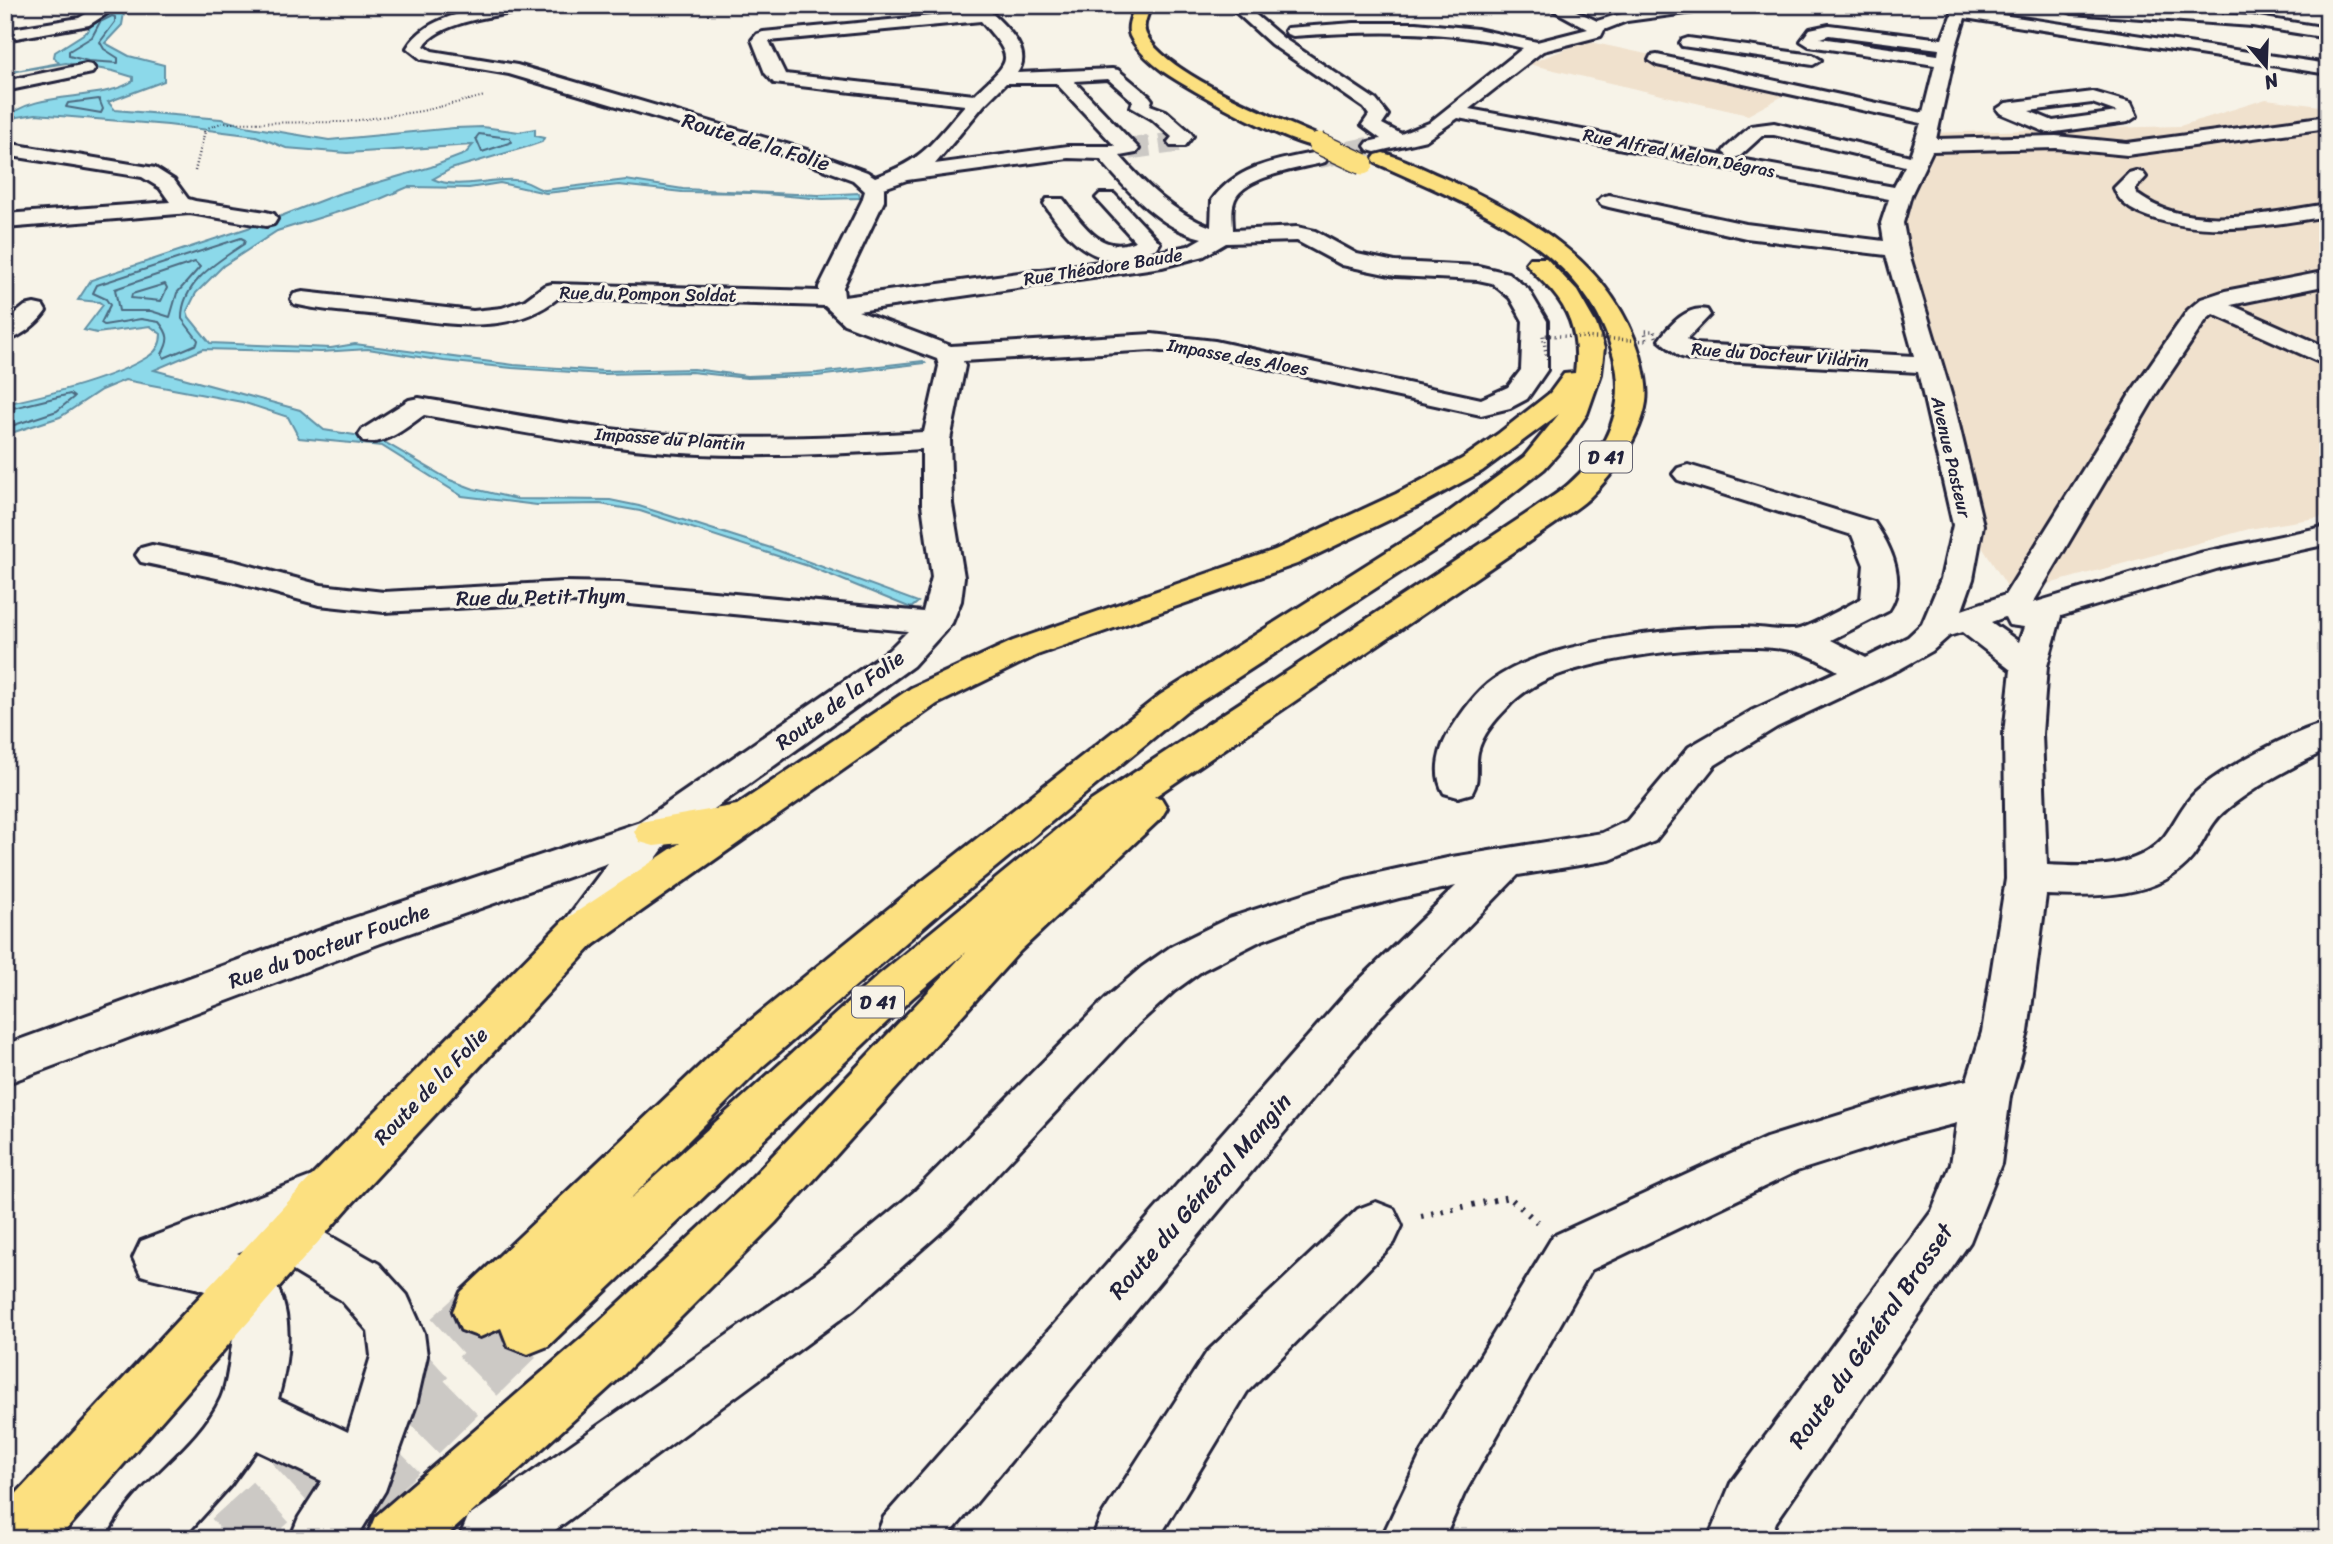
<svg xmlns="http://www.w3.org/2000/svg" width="2333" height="1544" font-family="Sriracha,sans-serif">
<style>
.built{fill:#f0e1cd}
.water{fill:#8cd9ea;stroke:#6290a4;stroke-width:2}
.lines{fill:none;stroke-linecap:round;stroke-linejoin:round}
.shore{stroke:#4c6b81;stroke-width:2}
.minor-tunnel{stroke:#ccc9c5;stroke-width:21;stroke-dasharray:21 10;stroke-linecap:butt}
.highway-tunnel{stroke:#ccc9c5;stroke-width:55;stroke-dasharray:55 27;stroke-linecap:butt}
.minor-casing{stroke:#22223b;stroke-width:6}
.major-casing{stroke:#22223b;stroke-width:6}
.highway-casing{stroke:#22223b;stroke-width:6}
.path-far2{stroke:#22223b;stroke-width:2;stroke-dasharray:1 2.5;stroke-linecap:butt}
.path-far1{stroke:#22223b;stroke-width:2.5;stroke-dasharray:1 2.5;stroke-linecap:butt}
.path{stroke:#22223b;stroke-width:6;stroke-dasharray:2.5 8;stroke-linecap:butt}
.minor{fill:#f7f3e8;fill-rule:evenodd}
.major{fill:#fce080;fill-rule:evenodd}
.highway{fill:#fce080;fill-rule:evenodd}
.highway-bridge-casing{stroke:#22223b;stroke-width:24;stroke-linecap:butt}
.path-bridge{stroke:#22223b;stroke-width:3.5;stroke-dasharray:1 3.5;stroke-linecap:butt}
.highway-bridge{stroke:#fce080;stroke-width:21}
.labels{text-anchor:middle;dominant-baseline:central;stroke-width:6;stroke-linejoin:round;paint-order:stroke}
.far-street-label{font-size:18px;fill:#22223b;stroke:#f7f3e8}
.shield{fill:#f7f3e8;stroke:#62616f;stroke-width:2}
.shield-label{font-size:19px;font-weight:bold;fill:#22223b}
.street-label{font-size:21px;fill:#22223b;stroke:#f7f3e8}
.near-street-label{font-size:24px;fill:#22223b;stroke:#f7f3e8}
</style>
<rect width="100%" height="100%" fill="#f7f3e8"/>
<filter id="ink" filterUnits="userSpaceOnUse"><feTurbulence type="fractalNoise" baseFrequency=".0143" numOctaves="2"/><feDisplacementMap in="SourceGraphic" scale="14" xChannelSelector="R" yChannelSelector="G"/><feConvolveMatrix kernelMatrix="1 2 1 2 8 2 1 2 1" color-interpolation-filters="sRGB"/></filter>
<g filter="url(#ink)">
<g class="built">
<path d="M 1586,41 L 1651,55 L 1645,59 L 1792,91 L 1748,115 L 1528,64 Z"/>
<path d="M 2266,99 L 2328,107 L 2328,516 L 2249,529 L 2012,594 L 1968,525 L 1896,248 L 1928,133 L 2180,126 Z"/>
</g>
<path class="water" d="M 117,5 L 135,5 L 124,13 L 122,25 L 105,43 L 129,56 L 164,65 L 164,81 L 108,102 L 115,110 L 221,119 L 245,126 L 329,140 L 454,128 L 483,127 L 519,132 L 535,129 L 535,136 L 544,138 L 542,142 L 530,146 L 451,169 L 433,179 C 457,190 489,178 515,180 C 529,180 535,189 545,190 L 626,180 L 683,189 L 819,195 L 859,193 L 860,198 L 823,199 L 753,193 L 682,192 L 619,185 L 546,193 L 500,183 L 469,188 L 408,187 L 380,199 L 277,231 L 223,266 L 196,293 L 187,311 L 189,317 L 210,343 L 331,348 L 355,344 L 514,365 L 604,371 L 694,369 L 747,376 L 817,373 L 923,361 L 925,363 L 817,376 L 747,378 L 691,372 L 602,374 L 512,368 L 444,361 L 368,349 L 321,352 L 203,349 L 154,370 L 300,410 L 324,430 L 379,439 L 450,480 L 474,489 L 517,499 L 610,500 L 639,506 L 771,548 L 918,602 L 911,608 L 811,567 L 640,511 L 600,504 L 537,505 L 462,496 L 382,446 L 299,438 L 288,417 L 242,402 L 125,380 L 101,390 L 60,417 L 5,435 L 5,404 C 47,395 113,379 149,356 C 157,351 161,343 161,334 L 150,326 L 97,333 L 84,330 L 103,305 L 99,302 L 78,300 L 91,280 L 263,223 L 338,194 L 431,167 L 465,154 L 473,145 L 347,153 L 286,148 L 256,136 L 168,125 L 36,114 L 5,119 C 35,89 99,103 133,81 L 133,77 L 113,71 L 66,63 L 5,73 L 59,63 L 54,57 L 55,52 L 88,31 L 94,16 Z"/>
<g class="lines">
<g class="shore">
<path d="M 112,16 L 115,17 L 115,22 L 100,42 L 104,49 L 118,58 L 118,63 L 88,61 L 69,56 L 69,51 L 92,37 L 100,22 Z"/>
<path d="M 99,99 L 103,109 L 101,113 L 66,107 L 68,103 Z"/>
<path d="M 479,134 L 509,138 L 512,142 L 482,152 L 476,138 Z"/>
<path d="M 241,238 L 245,240 L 244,244 C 217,262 181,283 182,319 L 198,340 L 197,344 L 164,358 L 162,354 C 170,340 169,334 159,322 L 141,319 L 104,325 L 101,323 L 110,305 L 106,299 L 93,293 L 97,285 Z"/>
<path d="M 195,262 L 200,267 L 177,293 L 170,317 L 151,311 L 119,311 L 115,289 Z"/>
<path d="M 165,284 L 167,288 L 161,301 L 131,298 L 132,294 Z"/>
<path d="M 5,410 L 70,394 L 74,397 L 57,411 L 5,428"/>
</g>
<g class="minor-tunnel">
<path d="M 1129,149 L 1178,142"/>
<path d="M 1318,158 L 1375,146"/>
</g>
<g class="highway-tunnel">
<path d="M 389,1394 L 480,1311"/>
<path d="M 361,1491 L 528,1327"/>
<path d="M 230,1539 L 342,1437"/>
</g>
<g class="minor-casing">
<g id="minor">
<path d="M 5,5 L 14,5 L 5,10 Z"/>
<path d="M 101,5 L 120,5 L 89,25 L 5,40 L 5,30 L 79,18 Z"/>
<path d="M 504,5 L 542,5 L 535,10 C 506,14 439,20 424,46 L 432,51 L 517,65 L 810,151 L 867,172 L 875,177 C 923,161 933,142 965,105 L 774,83 L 765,73 L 752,40 L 757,34 L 763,32 L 973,12 L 968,5 L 984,5 C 999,22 1036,48 1017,73 L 1112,69 L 1118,70 L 1149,96 L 1152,100 L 1150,105 L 1166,111 L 1190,132 L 1193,136 L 1185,146 L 1171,146 L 1168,142 L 1172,137 L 1152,119 L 1131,107 L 1133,101 L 1108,79 L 1074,81 L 1139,149 L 1136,153 L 1120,156 C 1146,186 1174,213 1211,227 L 1212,200 C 1237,165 1279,160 1318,152 L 1325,154 L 1328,158 L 1325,162 C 1303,168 1241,176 1234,202 C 1231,210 1233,222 1233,230 L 1297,227 L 1315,231 L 1357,254 L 1395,262 L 1478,266 L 1508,273 L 1528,289 L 1547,321 L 1547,370 L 1527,399 L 1510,408 L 1481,415 L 1215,357 L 1152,350 L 963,361 L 965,366 L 950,440 L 952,504 L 964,577 L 961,601 L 952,623 L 913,666 L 668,842 L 595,942 L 580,946 L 565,942 L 558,930 L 608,863 L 381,943 L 5,1084 L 5,1045 L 351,919 L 640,822 L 889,650 L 908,631 L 619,603 L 564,602 L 384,612 L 319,605 L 231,581 L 141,562 L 136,555 L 141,548 L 152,545 L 236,562 L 321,585 L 384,592 L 564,582 L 619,583 L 923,612 L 932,577 L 922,504 L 922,449 C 825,455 714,460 618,447 C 553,439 488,426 424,415 C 406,427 385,447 363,441 L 359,435 L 363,429 L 409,400 L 419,398 C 486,409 552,423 619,430 C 720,442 823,438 924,432 L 939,366 L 937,359 L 844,324 L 825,306 L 558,298 C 507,339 440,322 380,315 C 352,312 322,311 294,304 L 291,299 L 294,294 L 303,292 L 473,311 L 502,308 L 525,300 L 544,286 L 552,284 L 819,291 L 819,287 L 862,201 L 865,191 L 853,180 L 796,159 L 509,74 L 421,59 L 407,48 C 426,16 469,11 504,5 ZM 981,21 C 1017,62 1011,59 974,95 L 785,74 L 769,41 ZM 1006,83 L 1056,83 L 1115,146 L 1068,146 L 935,164 L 984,105 ZM 1068,158 L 1100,159 C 1128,191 1159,228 1202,238 L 1188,246 L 1134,257 L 1157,248 L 1160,243 L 1114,194 L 1100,194 L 1096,198 L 1135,241 C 1101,256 1082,223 1063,199 L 1047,199 L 1044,204 C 1062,230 1081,256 1114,260 L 844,297 L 843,287 L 884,201 L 884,188 L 907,180 ZM 1297,241 L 1342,265 L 1395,276 L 1478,280 L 1492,283 L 1510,298 L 1523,321 L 1521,370 L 1508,387 L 1481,399 L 1215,341 L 1152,334 L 951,346 L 858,311 L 1162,267 L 1204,256 L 1226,243 Z"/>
<path d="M 1228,5 L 1244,5 L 1283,38 L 1376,100 L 1388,115 L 1382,124 L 1401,134 L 1429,123 L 1523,48 C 1448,29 1370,31 1293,36 L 1287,34 L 1285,31 L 1287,28 L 1354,23 L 1416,23 L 1477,29 L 1537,42 L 1588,29 L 1544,5 L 1564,5 L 1597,21 C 1636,8 1675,5 1716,5 L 1709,10 L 1627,21 L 1604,30 L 1601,36 L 1543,51 L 1469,109 L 1729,157 L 1723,152 L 1726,148 L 1751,126 L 1774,123 L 1910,156 L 1921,123 L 1657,65 L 1649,60 L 1651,56 L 1657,55 L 1923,113 L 1935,65 L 1809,46 L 1801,41 L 1810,29 L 1829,25 L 1942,39 L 1955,5 L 1972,5 L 1969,10 L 2328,64 L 2328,74 L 1965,18 L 1956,47 L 1936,139 L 2056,136 L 2127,143 L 2328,116 L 2328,128 L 2127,155 L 2056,148 L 1932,151 L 1911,195 L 1903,223 L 1908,250 L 1954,404 L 1983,525 L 1973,579 L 1962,610 L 2005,595 L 2132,391 L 2188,310 L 2201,299 L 2225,291 L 2328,271 L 2328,285 L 2231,305 L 2328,348 L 2328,366 L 2213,314 L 2206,320 L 2158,391 L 2033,603 L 2200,553 L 2328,526 L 2328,544 L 2223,567 L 2061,616 L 2047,666 L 2042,734 L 2047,865 C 2087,867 2135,871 2164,837 C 2175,823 2182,805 2195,793 C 2222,768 2292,732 2328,722 L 2328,749 C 2293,767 2256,785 2226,810 C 2210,822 2204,843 2192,858 C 2159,899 2093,897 2046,895 L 2028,1032 L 2010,1096 L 2001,1164 L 1970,1242 L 1776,1522 L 1770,1539 L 1708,1539 L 1731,1483 L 1932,1211 L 1951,1164 L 1957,1123 L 1910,1135 L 1797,1171 L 1591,1270 L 1464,1494 L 1444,1539 L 1381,1539 L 1422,1452 L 1553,1236 L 1766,1138 L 1910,1093 L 1967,1080 L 1982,1032 L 2006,879 L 2004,734 L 2011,670 L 1962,632 L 1949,636 L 1932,651 L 1900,669 L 1777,727 L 1715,765 L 1655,841 L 1610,860 L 1518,875 L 1380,1017 L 946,1539 L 875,1539 L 884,1517 L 1348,991 L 1456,886 L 1399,898 L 1309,922 L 1260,941 L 1203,970 L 1174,991 L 1138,1024 L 950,1224 L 854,1309 L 543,1539 L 459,1539 L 468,1517 L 816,1273 L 914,1192 L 1106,998 L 1142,967 L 1172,946 L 1229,918 L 1346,880 L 1452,857 L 1602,833 L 1627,821 L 1689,747 L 1751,711 L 1838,671 C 1826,664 1813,656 1799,652 C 1744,637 1592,656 1541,682 C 1528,689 1516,697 1507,708 C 1495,720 1482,735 1478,752 C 1475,767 1480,780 1472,793 L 1458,797 L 1444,793 C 1432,773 1439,747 1452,728 C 1463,711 1476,692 1493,680 C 1548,641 1674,627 1741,627 C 1758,627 1777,631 1794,630 C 1806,630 1848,605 1861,599 L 1864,565 L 1852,535 L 1678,480 L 1673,474 L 1678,468 L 1688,465 L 1698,468 L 1874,522 C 1892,548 1908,582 1888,611 L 1831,640 L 1866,658 L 1908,637 L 1922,624 L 1941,579 L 1953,525 L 1918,372 L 1688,359 L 1679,356 L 1659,340 C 1670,325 1687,305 1707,310 L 1710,315 L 1687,339 L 1694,344 L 1914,356 L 1886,255 L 1746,238 L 1609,207 L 1602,205 L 1598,201 L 1602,197 L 1609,195 L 1746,224 L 1884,241 L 1881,223 L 1889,199 L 1458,118 L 1426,140 L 1375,152 L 1368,150 L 1365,146 L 1368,142 L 1381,139 L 1362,125 L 1369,115 L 1364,108 L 1271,44 ZM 1829,35 L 1939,49 L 1938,55 L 1820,38 ZM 1763,135 L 1774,135 L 1905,166 L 1894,187 L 1734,158 L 1740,156 ZM 2005,617 L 2009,625 L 2024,627 L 2019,642 L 1991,622 Z"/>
<path d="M 2066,5 L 2252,16 L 2328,28 L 2328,38 L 2252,26 L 2072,13 L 2067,11 Z"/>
<path d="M 1688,38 L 1813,55 L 1821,60 L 1813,65 L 1682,46 L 1680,43 L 1682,40 Z"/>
<path d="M 86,64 L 92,65 L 95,69 L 92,73 L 5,91 L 5,81 Z"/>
<path d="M 2093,92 L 2131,103 L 2137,116 L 2128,122 L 2048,133 L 2000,113 L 1997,109 L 2006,103 ZM 2092,103 L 2117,112 L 2053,121 L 2029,111 Z"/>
<path d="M 5,143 L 155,168 L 174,180 L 188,199 L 195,201 L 266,212 L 274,214 L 277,219 L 274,224 L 266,226 L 190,213 L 5,228 L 5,214 L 170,202 L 160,188 L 142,177 L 5,155 Z"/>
<path d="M 2136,171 L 2143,173 L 2146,177 L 2135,189 L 2138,195 C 2191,234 2270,212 2328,204 L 2328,216 C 2270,225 2213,237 2155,219 C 2137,213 2121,207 2114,188 L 2129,173 Z"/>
<path d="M 34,304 L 43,306 L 46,311 C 38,323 20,338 5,341 L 5,322 L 25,306 Z"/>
<path d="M 328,1170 L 346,1177 L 354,1193 L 346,1209 L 309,1224 L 379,1264 L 407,1295 L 424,1333 L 427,1356 L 416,1405 L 385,1491 L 356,1539 L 290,1539 L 299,1517 L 322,1481 L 256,1450 L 230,1486 L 182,1539 L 109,1539 C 132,1483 196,1453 221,1398 C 228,1382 229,1362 232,1345 C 234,1330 235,1311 222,1300 C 204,1285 165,1284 141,1275 L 133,1258 L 141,1241 ZM 262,1242 L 268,1256 L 341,1300 L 368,1331 L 371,1356 L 348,1432 L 278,1399 C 293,1346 298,1276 237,1253 Z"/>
<path d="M 1376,1202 L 1394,1209 L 1402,1226 L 1394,1243 L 1247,1392 L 1158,1539 L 1092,1539 L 1101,1517 L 1207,1352 L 1358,1209 Z"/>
</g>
</g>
<g class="major-casing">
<path id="major" d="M 578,917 L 593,921 L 600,933 L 593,945 L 348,1208 L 58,1539 L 5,1539 L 5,1506 L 312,1176 L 563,921 Z"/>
</g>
<g class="highway-casing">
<g id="highway">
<path d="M 1136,5 L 1151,5 C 1148,15 1141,27 1147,36 C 1169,77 1282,120 1325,139 L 1328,143 L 1325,147 C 1302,153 1187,88 1164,72 C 1152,63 1137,51 1130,36 C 1126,26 1132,14 1136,5 Z"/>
<path d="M 1383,153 C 1403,158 1423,169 1442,177 C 1525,214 1613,262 1640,355 C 1644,371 1648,387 1646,402 C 1641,436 1614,474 1590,497 C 1580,507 1567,514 1556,523 L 1154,797 L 1161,798 L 1167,808 L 1161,818 L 1020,951 L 775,1223 L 624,1374 L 443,1539 L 366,1539 L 375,1517 L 584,1336 L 739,1191 L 966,952 L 912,998 L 548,1346 L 528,1354 L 508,1346 L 501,1328 L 480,1337 L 461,1330 L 453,1311 L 461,1292 L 728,1039 L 910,891 L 1160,695 L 1445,515 L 1524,457 L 1559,414 L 1482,471 L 1418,506 L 1297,564 L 1037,655 L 937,704 L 593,945 L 578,949 L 563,945 L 556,933 L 563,921 L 680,843 L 654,846 L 640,842 L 634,832 L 640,822 L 737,805 L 911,688 L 1013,641 L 1275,550 L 1396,494 L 1462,459 L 1498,434 L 1550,393 L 1564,374 L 1575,373 C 1579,343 1573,315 1552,291 C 1544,282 1534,274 1526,263 L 1530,258 L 1546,258 L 1577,291 L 1596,324 L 1604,348 L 1601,374 L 1587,414 L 1569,441 L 1544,469 L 1467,529 L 1186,711 L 940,913 L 762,1067 L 629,1200 L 880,974 L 1091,801 L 1534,509 C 1545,501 1558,494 1569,484 C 1607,450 1627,408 1614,357 C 1587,247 1469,205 1376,163 L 1373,159 L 1376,155 Z"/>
</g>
</g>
<path class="path-far2" d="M 204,132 L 205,129 L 221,123 L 346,122 L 422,111 L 485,96"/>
<path class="path-far1" d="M 195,171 L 205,131"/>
<path class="path" d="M 1421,1216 L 1509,1197 L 1537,1222"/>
<use href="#minor" class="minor"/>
<use href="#major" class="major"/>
<use href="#highway" class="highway"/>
<g class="highway-bridge-casing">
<path id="highway-bridge" d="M 1318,143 L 1363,164"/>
</g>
<path class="path-bridge" d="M 1547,359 L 1543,335 L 1647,341 L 1645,331 L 1654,331 L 1657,339"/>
<use href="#highway-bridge" class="highway-bridge"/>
</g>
</g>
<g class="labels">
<g class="far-street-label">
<text transform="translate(1679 153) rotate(11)">Rue Alfred Melon Dégras</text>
<text transform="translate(1103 267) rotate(-9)">Rue Théodore Baude</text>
<text transform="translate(648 294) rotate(1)">Rue du Pompon Soldat</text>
<text transform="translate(1780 355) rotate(4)">Rue du Docteur Vildrin</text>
<text transform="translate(1238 357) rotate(10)">Impasse des Aloes</text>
<text transform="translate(670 439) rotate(4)">Impasse du Plantin</text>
<text transform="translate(1951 457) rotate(77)">Avenue Pasteur</text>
</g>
<g class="shield">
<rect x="1580" y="441.5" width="52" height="31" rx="5"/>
<rect x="852" y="986.5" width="52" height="31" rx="5"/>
</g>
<g class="shield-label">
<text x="1606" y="457">D 41</text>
<text x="878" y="1002">D 41</text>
</g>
<g class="street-label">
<text transform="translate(756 142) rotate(17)">Route de la Folie</text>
<text transform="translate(541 597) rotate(-1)">Rue du Petit Thym</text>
<text transform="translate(840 700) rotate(-36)">Route de la Folie</text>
<text transform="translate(329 946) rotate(-20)">Rue du Docteur Fouche</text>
<text transform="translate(431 1086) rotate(-46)">Route de la Folie</text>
</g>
<g class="near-street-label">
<text transform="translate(1200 1196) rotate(-49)">Route du Général Mangin</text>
<text transform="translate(1871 1336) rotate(-55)">Route du Général Brosset</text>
</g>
</g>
<rect width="2333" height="1544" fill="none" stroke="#f7f3e8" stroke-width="28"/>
<rect x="14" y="14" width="2305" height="1516" fill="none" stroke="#22223b" stroke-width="2.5" filter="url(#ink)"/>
<g transform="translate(2266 66) rotate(161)" stroke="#f7f3e8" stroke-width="5" paint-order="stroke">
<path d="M0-5L12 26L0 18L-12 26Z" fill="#22223b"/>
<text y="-10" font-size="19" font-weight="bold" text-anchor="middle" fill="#22223b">N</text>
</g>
</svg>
